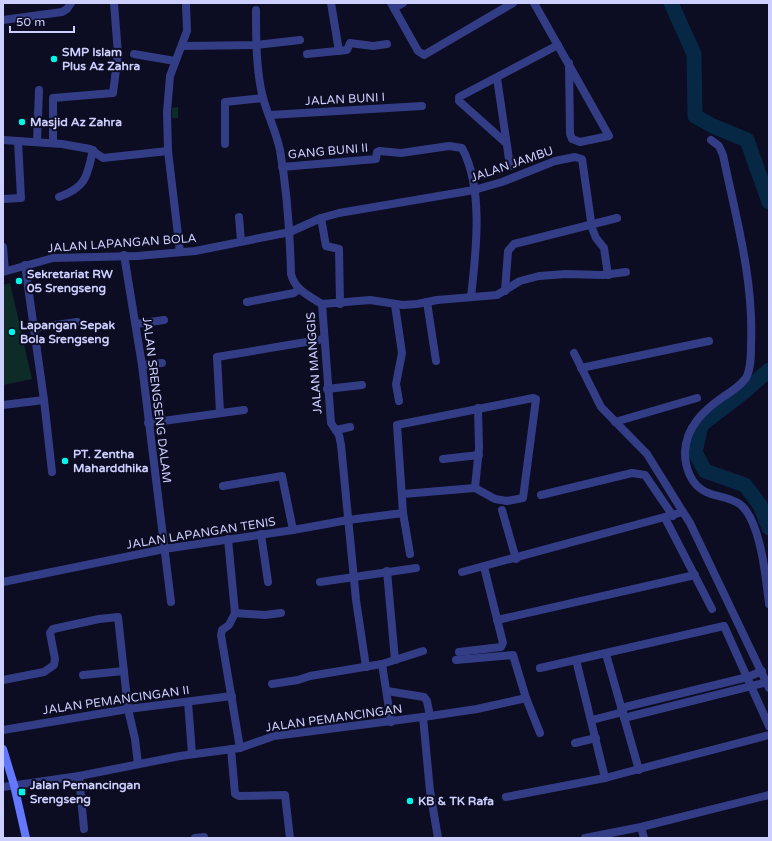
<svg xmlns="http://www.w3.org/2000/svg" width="772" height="841" font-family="'Varela Round',sans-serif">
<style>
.green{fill:#0e2c27}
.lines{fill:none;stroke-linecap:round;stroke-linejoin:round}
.river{stroke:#072845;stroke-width:15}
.street{stroke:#333d85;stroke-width:8}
.secondary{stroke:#6478ff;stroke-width:8}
.poi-dot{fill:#00f8e9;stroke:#0c0c22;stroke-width:1.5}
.labels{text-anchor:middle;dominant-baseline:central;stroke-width:4;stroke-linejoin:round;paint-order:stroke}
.poi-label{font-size:12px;font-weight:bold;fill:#cdcfff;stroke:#0c0c22;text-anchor:start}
.street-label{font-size:12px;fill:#cdcfff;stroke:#0c0c22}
</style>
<rect width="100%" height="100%" fill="#0c0c22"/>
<g class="green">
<path d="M 178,107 L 178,118 L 172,118 L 172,108 Z"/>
<path d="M 10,283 L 32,379 L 3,385 L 3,285 Z"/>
</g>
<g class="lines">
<g class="river">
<path d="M 671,3 L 694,54 L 695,116 L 713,126 L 747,140 L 769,202"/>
<path d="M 769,370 L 745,391 L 701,425 L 695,452 L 705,471 L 745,485 L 760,505 L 769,528"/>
</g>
<g class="street">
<path d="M 331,3 L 339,51"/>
<path d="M 391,3 L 418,51 L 424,55 L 513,3"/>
<path d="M 534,3 L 609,136 L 580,142 L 572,139 L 570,134 L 569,63"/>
<path d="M 394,8 L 403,3"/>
<path d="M 256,10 C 256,38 256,71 263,98 C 268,116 276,131 280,150 C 287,191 290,233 291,274 C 295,290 309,296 322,304 L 331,423 L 339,435 L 341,445 L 356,600 L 366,667"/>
<path d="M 3,20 L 62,12 L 67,9 L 71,3"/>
<path d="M 183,46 L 256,45 L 300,40"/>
<path d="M 134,54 L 175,61"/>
<path d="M 307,54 L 347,50 L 350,43 L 373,46 L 387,44"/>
<path d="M 497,78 L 510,166"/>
<path d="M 270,115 L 422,106"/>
<path d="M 3,140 L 62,144 L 90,149 L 103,158 L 168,151"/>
<path d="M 711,140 L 719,146 L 723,155 C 736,218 754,280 751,345 C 751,355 751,369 746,378 C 740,386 731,392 723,397 C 704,410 686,427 685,452 C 685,468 691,485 706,492 C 712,495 720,496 726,498 C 732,500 738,502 742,506 C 761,524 766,579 769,604"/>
<path d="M 37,142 L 39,90"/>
<path d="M 53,143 L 53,98 L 113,93 L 118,54 L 114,3"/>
<path d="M 506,143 L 459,101 L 459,97 L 558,45"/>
<path d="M 225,144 L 225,102 L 263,98"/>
<path d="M 282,167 L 376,159 L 377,152 L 379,151 L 401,153 L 449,146 L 462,148 C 484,189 476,252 471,297"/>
<path d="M 59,197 C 87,187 87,176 93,150"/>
<path d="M 3,199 L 21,198 L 18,141"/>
<path d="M 239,217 L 241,241"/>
<path d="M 321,218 L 326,246 L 339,249 L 340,304"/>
<path d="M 3,247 L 5,271"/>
<path d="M 180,252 L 168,151 L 167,112 L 170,76 L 187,31 L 186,3"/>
<path d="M 124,255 L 142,365 L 171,602"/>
<path d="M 25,265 L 44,400 L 52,472"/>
<path d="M 3,272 L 53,258 L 137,256 L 195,251 L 290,232 L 321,218 L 339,213 L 474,190 L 502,182 L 555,161 L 575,157 L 582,159 L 592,228 L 596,238 L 604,248 L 608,275"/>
<path d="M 505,291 L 508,251 L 514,244 L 617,218"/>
<path d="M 247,302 L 294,293 L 299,289"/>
<path d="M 427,302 L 436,361"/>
<path d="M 322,304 L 370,300 L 403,305 L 417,304 L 437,300 L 497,295 L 520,281 L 539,276 L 566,274 L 603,275 L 626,272"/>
<path d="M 395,305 L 402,353 L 396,384 L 399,401"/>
<path d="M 136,324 L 164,320"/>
<path d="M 34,328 L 77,322"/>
<path d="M 574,353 L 601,407 L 647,454 L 683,512"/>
<path d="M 142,365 L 162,363"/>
<path d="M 581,368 L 709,341"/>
<path d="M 327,389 L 362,385"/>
<path d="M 3,405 L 44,400"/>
<path d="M 220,412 L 217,357 L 324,339"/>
<path d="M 615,422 L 697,398"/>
<path d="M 148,423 L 244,410"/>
<path d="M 336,430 L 350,427"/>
<path d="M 443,459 L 479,455"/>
<path d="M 223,486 L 282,476 L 293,530"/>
<path d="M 475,488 L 479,448 L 478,408"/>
<path d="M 403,494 L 475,488 L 495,499 L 507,501 L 523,498 L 536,399 L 533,398 L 397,425 L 403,513 L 410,554"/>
<path d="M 541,495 L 632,473 L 645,475 L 673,516"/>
<path d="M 502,510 L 516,559"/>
<path d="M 665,518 L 712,609"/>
<path d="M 261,534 L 268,582"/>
<path d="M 228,539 L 235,613 L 229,625 L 222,630 L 221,635 L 240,748"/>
<path d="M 387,571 L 395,660"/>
<path d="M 462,572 L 683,512 L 690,523 L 769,688"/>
<path d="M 3,582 L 164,549 L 293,530 L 348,520 L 403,513"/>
<path d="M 320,582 L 416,568"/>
<path d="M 235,613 L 265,615 L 281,613"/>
<path d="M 497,620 L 695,575"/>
<path d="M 459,652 L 501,647 L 503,643 L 484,567"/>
<path d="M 606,654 L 639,770"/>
<path d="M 456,660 L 513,655 L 526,698"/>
<path d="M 576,660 L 605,778"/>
<path d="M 382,664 L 391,722"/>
<path d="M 540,668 L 724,626 L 769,726"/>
<path d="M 83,675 L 124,671"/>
<path d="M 3,680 L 44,672 L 54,665 L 55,659 L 50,633 L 53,629 L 99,619 L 118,617 L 128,709 L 135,739 L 138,764"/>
<path d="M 272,684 L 298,680 L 310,676 L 382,664 L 423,651"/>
<path d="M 387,691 L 424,697 L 427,701 L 430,716"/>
<path d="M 188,702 L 192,754"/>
<path d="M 621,708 L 748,677 L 762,671"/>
<path d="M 423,717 L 430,791 L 438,838"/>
<path d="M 624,718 L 767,682"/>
<path d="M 592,720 L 623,712"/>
<path d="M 3,730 L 128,709 L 232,696"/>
<path d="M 575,743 L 596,738"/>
<path d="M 231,749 L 235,794 L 239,796 L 285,795 L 290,838"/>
<path d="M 79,776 L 84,829"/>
<path d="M 3,787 L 79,776 L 180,756 L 240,748 L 274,736 L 430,716 L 477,709 L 526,698 L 540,733"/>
<path d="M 506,797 L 605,778 L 769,735"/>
<path d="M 641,827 L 644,838"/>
<path d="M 195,838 L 204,837"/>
<path d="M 585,838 L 641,827 L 769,795"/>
</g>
<path class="secondary" d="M 3,749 L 14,785 L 26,838"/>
</g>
<g class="poi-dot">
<circle cx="54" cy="59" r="4"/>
<circle cx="22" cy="122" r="4"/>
<circle cx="19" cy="281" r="4"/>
<circle cx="12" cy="332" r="4"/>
<circle cx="65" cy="461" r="4"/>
<rect x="18" y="788" width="8" height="8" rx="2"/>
<circle cx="410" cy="801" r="4"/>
</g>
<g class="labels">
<g class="poi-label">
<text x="62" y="52">SMP Islam<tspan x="62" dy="14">Plus Az Zahra</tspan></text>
<text x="30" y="122">Masjid Az Zahra</text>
<text x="27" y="274">Sekretariat RW<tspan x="27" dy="14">05 Srengseng</tspan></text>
<text x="20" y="325">Lapangan Sepak<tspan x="20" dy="14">Bola Srengseng</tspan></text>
<text x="73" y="454">PT. Zentha<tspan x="73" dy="14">Maharddhika</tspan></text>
<text x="30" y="785">Jalan Pemancingan<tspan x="30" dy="14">Srengseng</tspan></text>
<text x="418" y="801">KB &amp; TK Rafa</text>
</g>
<g class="street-label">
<text transform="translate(345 99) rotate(-3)">JALAN BUNI I</text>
<text transform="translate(328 151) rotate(-5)">GANG BUNI II</text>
<text transform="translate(512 164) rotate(-19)">JALAN JAMBU</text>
<text transform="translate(122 243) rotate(-4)">JALAN LAPANGAN BOLA</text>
<text transform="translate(314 363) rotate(-94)">JALAN MANGGIS</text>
<text transform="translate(157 400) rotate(83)">JALAN SRENGSENG DALAM</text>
<text transform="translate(201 533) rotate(-9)">JALAN LAPANGAN TENIS</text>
<text transform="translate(116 700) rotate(-8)">JALAN PEMANCINGAN II</text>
<text transform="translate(334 718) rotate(-8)">JALAN PEMANCINGAN</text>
</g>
</g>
<rect width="772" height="841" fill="none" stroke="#cdcfff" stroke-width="8"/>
<path d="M10 26v6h64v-6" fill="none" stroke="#cdcfff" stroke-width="2"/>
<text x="16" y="26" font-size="12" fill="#cdcfff" stroke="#0c0c22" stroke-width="3" paint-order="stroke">50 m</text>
</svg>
